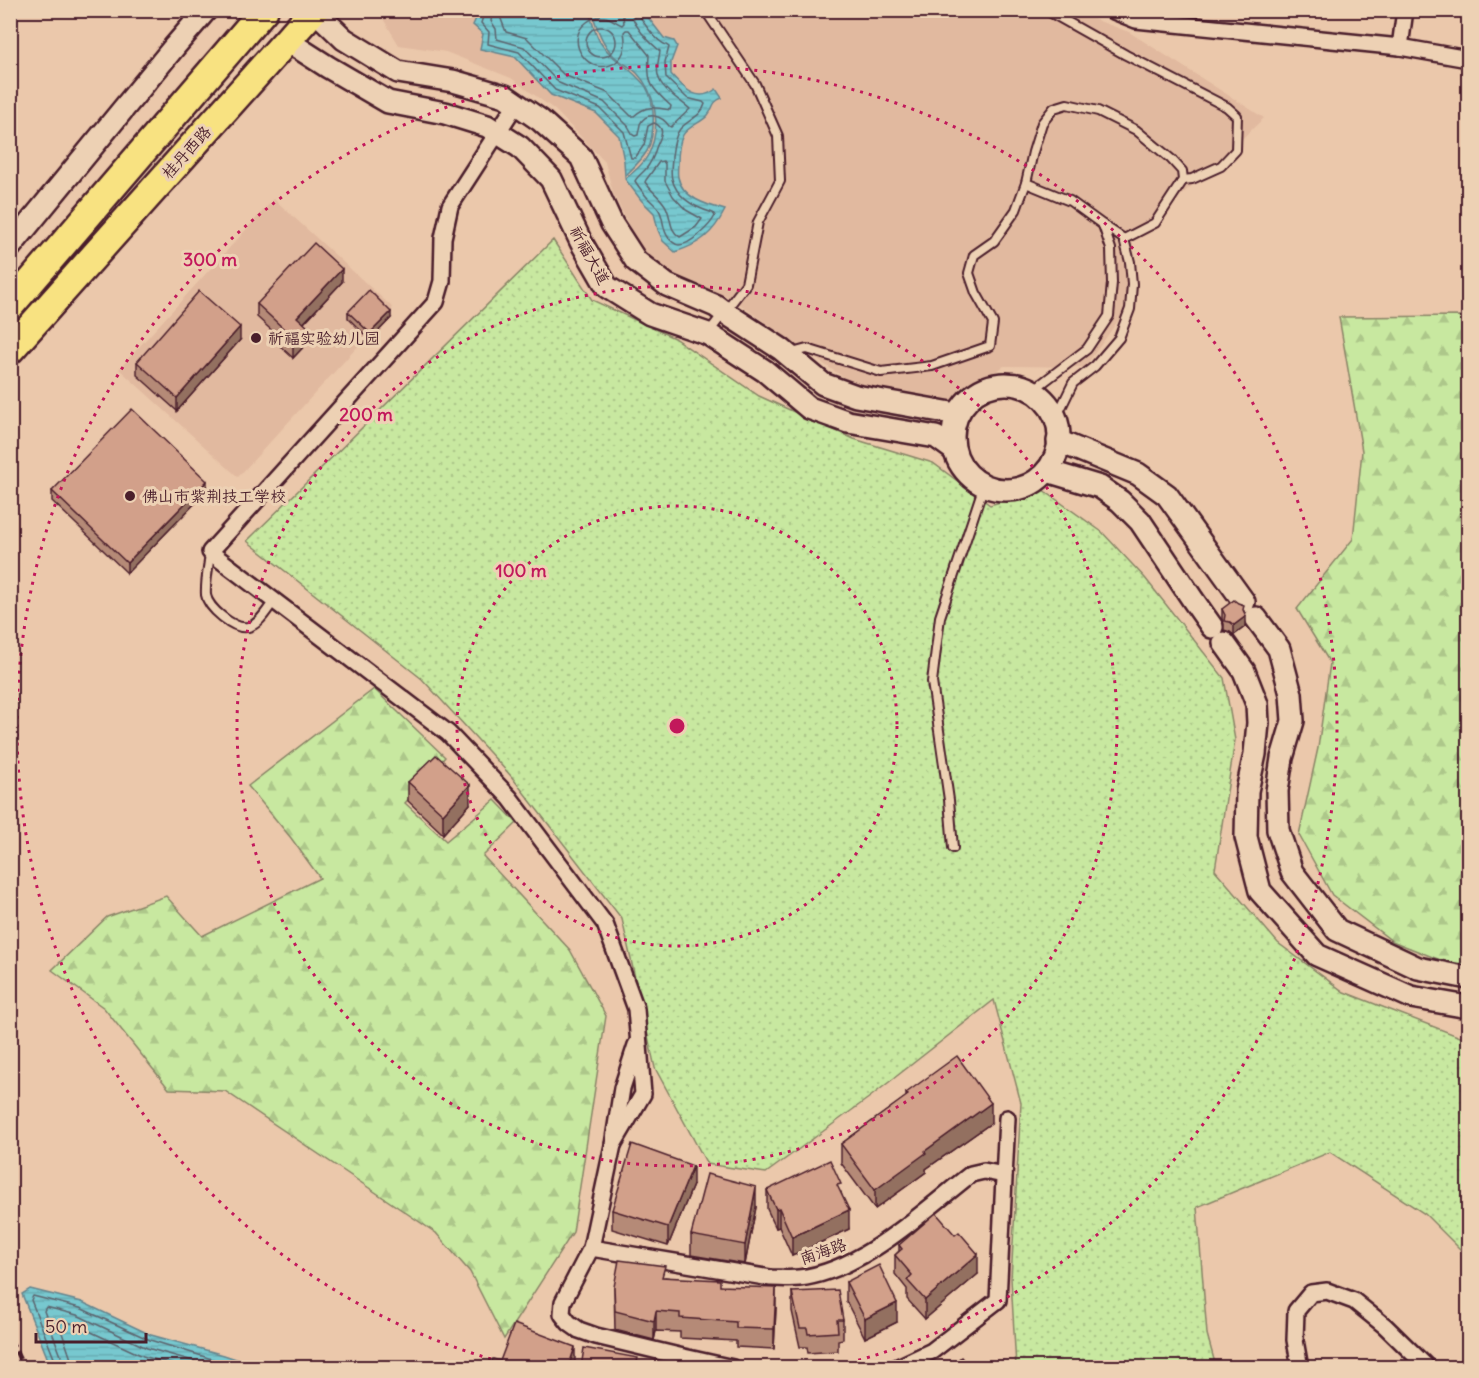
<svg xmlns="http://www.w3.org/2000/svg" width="1479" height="1378" font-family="Delius,'LXGW WenKai TC',sans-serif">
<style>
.built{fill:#e1b99f}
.grass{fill:url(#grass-dots);stroke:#898466;stroke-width:1.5}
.forest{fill:url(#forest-firs);stroke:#898466;stroke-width:1.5}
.water{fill:url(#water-rules);stroke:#65848d;stroke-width:1.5}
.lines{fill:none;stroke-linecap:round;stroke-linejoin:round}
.shore{stroke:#5c636d;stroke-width:1.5}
.lane-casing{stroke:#4a1f2b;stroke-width:12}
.street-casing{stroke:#4a1f2b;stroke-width:20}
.secondary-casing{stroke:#4a1f2b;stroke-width:26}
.highway-casing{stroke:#4a1f2b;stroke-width:32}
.lane{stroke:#edd1b4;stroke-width:8}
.street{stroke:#edd1b4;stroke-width:15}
.secondary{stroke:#edd1b4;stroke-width:21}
.highway{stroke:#f8e281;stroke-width:27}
.rail{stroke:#4a1f2b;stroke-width:4.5;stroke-dasharray:9 4.5;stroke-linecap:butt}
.wall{fill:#b58a77;stroke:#4a1f2b;stroke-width:1.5}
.shaded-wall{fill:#937061;stroke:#4a1f2b;stroke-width:1.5}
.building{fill:#d2a08a;stroke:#4a1f2b;stroke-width:1.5}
.ring{fill:none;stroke:#c2185b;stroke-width:3;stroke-dasharray:3 6}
.poi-dot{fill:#4a1f2b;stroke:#edd1b4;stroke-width:2}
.labels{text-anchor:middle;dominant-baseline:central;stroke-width:6;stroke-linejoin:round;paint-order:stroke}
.street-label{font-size:16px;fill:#4a1f2b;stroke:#edd1b4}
.poi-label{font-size:16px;fill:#4a1f2b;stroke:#edd1b4;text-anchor:start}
.centre{fill:#c2185b;stroke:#edd1b4;stroke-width:3}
.ring-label{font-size:18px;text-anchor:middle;font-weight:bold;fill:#c2185b;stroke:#edd1b4;stroke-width:6;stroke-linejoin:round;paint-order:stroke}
</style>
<defs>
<pattern id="grass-dots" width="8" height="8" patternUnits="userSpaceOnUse" patternTransform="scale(1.5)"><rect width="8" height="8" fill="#c8e8a0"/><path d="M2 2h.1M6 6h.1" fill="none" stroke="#adc78a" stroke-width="1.8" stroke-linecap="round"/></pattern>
<pattern id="forest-firs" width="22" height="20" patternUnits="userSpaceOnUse" patternTransform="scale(1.5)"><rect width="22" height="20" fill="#c8e8a0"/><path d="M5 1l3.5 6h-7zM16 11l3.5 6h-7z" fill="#adc78a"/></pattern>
<pattern id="water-rules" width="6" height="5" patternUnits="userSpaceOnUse" patternTransform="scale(1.5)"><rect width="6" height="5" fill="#77c8cf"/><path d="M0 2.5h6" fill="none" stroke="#68abb2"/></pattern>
</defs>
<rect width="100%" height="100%" fill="#ebc8ab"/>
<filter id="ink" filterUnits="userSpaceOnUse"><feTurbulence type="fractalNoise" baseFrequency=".0167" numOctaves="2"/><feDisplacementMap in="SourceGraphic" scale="12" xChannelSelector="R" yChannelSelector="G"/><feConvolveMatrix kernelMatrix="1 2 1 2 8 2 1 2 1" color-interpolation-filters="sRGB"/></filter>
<g filter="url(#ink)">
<g class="built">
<path d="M 381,11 L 1072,11 L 1129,32 L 1264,118 L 1196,182 L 1133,238 L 1130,304 L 1085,367 L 1004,366 L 940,411 L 861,389 L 806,352 L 730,297 L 683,283 L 652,261 L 637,242 L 613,193 L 605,162 L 555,110 L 511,78 L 446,52 L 399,45 L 382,17 Z"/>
<path d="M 274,199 L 393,308 L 238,477 L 119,369 Z"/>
</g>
<path class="grass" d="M 553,240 L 592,300 L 674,338 L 759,396 L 854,439 L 933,463 L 990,505 L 1043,490 L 1102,532 L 1145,578 L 1224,678 L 1235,740 L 1215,870 L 1278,943 L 1344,992 L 1468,1040 L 1468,1257 L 1425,1214 L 1330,1152 L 1197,1207 L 1207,1334 L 1216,1367 L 1016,1367 L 1011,1279 L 1021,1103 L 994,1000 L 870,1097 L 766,1173 L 707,1164 L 655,1068 L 622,919 L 511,776 L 422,679 L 247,541 Z"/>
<g class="forest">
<path d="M 1468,316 L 1468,971 L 1392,941 L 1332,895 L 1299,835 L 1318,748 L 1330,663 L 1297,609 L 1353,539 L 1362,451 L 1339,317 Z"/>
<path d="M 374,689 L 445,757 L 405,803 L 446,841 L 495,800 L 517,823 L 483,856 L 570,950 L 606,1016 L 573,1232 L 504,1339 L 470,1272 L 436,1233 L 225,1091 L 169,1089 L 104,1008 L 52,970 L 107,917 L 166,896 L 202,936 L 320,878 L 291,838 L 248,786 Z"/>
</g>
<g class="water">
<path d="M 482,11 L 589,11 C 592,21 594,32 600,42 C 609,57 625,64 637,77 C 640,80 644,84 646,87 C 656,103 655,135 647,151 C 641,161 633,168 625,176 L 624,161 L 619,136 L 596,113 L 551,95 L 515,57 L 480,49 L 483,34 L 473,25 L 478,14 Z"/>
<path d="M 592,11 L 643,11 L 664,38 L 674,41 L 677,46 L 671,62 L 671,74 C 684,88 697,104 716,89 L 722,98 C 711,102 714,108 708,115 C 703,122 688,126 683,135 C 679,143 678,154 678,163 C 678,167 677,173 678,177 C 682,198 707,205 725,210 C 713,234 700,244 675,252 L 663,241 L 658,230 L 654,213 L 641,200 L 625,179 C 635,171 645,163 650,151 C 661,126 656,93 637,73 C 630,66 621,63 614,56 C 602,44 596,27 592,11 Z"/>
<path d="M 30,1289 L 82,1302 L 151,1335 L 224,1355 L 260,1367 L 51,1367 L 22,1294 Z"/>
</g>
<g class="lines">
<g class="shore">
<path d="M 485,10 L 481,23 L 489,32 L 488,44 L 519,52 L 555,90 L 600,108 L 624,132 L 631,158 L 635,158 L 644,145 L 648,126 L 654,123 C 668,129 659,139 656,148 C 654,156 651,163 645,170 C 641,174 637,177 635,181 C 638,186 642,191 646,196 C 650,201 656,205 659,210 C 664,218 662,229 668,237 C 670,240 675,245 679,245 C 690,245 710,226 715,216 L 713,213 C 696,208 677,198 672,179 C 670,172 672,163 672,156 C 673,148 675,135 680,129 C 688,120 702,116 705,104 L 703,102 L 687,98 L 666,78 L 665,62 L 669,47 C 667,45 663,44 661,42 C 654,37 639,19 638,10"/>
<path d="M 493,10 L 491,21 L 496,29 L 497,39 L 524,47 L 559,83 L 604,102 L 628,126 L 633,135 L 635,136 L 638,135 C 638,133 640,126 640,124 C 647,110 662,116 669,126 L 671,127 L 690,109 C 681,101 660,89 658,75 C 656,67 659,59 660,51 C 649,42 632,25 631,10"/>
<path d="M 502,10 L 501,19 L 506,32 L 527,38 L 564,75 L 608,93 L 631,116 L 634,116 C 646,105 655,107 670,110 L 671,106 C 650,87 647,83 649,55 L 629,30 L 626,30 L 624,32 C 626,43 626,54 616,62 C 590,80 562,40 587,22 C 592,18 599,16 605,17 C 612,18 616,23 622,25 L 624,23 L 622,10"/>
<circle cx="601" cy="42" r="15"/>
<path d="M 663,161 L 665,164 L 665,181 L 673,196 L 686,210 L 702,219 L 696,227 L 680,237 C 668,230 672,216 665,205 C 660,197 651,191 645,182 L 646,180 L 659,162 Z"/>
<path d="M 56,1368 L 56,1363 L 31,1300 L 33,1296 L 80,1308 L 150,1340 L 241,1368"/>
<path d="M 64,1368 L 63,1361 L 44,1311 L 46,1307 L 77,1315 L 147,1348 L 218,1368"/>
<path d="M 73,1368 L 71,1359 L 59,1324 L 61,1320 L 74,1324 L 143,1356 L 185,1368"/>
</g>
<g class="lane-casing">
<g id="lane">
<path d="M 705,10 L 755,84 L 778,136 L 780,181 L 758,222 L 746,284 L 709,332"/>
<path d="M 1046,10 L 1126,55 L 1227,107 L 1237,116 L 1236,150 L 1221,166 L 1192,179 L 1183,180"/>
<path d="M 1026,183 L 1070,201 L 1103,225 L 1124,239 L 1130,262 L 1132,284 L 1130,309 L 1119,338 L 1095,366 L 1073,383 L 1056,418"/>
<path d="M 792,353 L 807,349 L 881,372 L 932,366 L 990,346 L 993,323 L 976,293 L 969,273 L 974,255 L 994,241 L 1016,210 L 1026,183 L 1033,152 L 1042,123 L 1054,108 L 1067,104 L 1098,111 L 1136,130 L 1171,159 L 1182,171 L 1183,180 L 1155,223 L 1124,239"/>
<path d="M 1033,390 L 1087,349 L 1109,316 L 1112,283 L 1111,249 L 1103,225"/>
<path d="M 210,552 C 209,566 205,581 206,595 C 208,608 234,630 248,627 C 259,625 267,610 274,601"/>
<path d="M 953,848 L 949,800 L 932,682 L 940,617 L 984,485"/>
</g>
</g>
<g class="street-casing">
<g id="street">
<path d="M 1111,10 L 1136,20 L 1400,47 L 1468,59"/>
<path d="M 1400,47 L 1405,10"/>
<path d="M 516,104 L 450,206 L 443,238 L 442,281 L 436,302 L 210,552 L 448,733 L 510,798 L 605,924 L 636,1009 L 643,1094 L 613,1145"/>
<path d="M 636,1045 L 622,1088 L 613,1145 L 591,1248 L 563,1302 L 562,1314 L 569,1323 L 579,1330 L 596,1336 L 679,1356 L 733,1368"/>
<path d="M 591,1248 L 771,1278 C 780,1278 790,1279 799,1278 C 862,1271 922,1212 971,1174 L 984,1171 L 1004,1175"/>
<path d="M 896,1368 L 932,1351 L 998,1300 L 1007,1118"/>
<path d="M 1300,1368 L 1295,1340 L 1296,1311 L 1311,1293 L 1327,1291 L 1354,1301 L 1385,1326 L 1428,1368"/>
</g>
</g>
<g class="secondary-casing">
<g id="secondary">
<path d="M 314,10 L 344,39 L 398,72 L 453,81 L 505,96 L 540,120 L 581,157 L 612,224 L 636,261 L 667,285 L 716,306 L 724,312 L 781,349 L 823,384 L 856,396 L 957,414"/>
<path d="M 286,40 L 328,67 L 388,102 L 445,113 L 487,126 L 520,147 L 551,179 L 581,242 L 607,287 L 650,314 L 708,334 L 765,371 L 809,408 L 848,422 L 936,437 L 954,450"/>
<path d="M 10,247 L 175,46 L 206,10"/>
<circle cx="1006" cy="437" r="53"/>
<path d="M 1058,441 L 1138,474 L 1167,495 L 1244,602"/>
<path d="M 1047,471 L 1100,487 L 1120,501 L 1140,521 L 1193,600 L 1212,627"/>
<path d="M 1256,618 L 1279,649 L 1291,694 L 1293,721 L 1282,758 L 1277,791 L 1278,830 L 1292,872 L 1337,930 L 1418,968 L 1468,978"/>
<path d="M 1224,643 L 1244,671 L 1257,704 L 1258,723 L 1255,754 L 1247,791 L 1246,837 L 1260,891 L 1317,955 L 1411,997 L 1468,1007"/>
</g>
</g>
<g class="highway-casing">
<g id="highway">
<path d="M 10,306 L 264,10"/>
<path d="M 10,350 L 314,10"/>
</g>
</g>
<use href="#lane" class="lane"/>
<use href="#street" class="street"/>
<use href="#secondary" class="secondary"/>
<use href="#highway" class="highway"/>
<g class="rail">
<path d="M 10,1339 L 24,1368"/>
<path d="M 10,1364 L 12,1368"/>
</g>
</g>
<g class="wall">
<path d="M 342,282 L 304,323 L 309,341 L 293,358 L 280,346 L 280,338 L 257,317 L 257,304 Z"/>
<path d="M 348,312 L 391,318 L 370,340 L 348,318 Z"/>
<path d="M 240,340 L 177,411 L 137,375 L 137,362 Z"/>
<path d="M 52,491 L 207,491 L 127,573 L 52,501 Z"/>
<path d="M 1222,609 L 1244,611 L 1246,626 L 1234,635 L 1230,632 L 1224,630 L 1224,624 L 1222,619 Z"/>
<path d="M 408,782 L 470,804 L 443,834 L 408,801 Z"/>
<path d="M 906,1093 L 991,1123 L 926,1169 L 926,1172 L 875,1209 L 841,1163 L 841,1144 L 906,1097 Z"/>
<path d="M 693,1185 L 668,1246 L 612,1229 L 612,1210 Z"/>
<path d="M 767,1190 L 841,1192 L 849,1229 L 792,1256 L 779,1227 L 776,1228 L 767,1209 Z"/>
<path d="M 756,1207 L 745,1264 L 691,1255 L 691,1235 Z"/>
<path d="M 899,1245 L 978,1274 L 925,1319 L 907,1299 L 907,1289 L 895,1274 L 895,1255 L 899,1251 Z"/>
<path d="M 665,1277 L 720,1286 L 776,1307 L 774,1349 L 736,1347 L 736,1341 L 680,1338 L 680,1332 L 656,1331 L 654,1340 L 615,1330 L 614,1287 Z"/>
<path d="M 846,1282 L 897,1322 L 865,1338 L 846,1301 Z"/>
<path d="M 792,1292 L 843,1320 L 843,1339 L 838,1340 L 838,1351 L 808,1353 L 807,1347 L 800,1347 L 792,1311 Z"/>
</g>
<g class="shaded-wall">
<path d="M 342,269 L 342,282 L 297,330 L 297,317 Z"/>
<path d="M 391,312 L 391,318 L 370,340 L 370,333 Z"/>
<path d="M 240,327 L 240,340 L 177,411 L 177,398 Z"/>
<path d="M 309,328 L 309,341 L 293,358 L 293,345 Z"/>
<path d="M 207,481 L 207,491 L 127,573 L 127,563 Z"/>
<path d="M 1246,616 L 1246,626 L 1234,635 L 1234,625 Z"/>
<path d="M 470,785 L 470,804 L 443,834 L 443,814 Z"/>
<path d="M 991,1103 L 991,1123 L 926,1169 L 926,1172 L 875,1209 L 875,1190 L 925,1151 Z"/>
<path d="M 693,1166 L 693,1185 L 668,1246 L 668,1227 Z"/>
<path d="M 756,1187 L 756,1207 L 745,1264 L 745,1245 Z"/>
<path d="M 779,1208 L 779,1227 L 776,1228 L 776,1209 Z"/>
<path d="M 849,1210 L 849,1229 L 792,1256 L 792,1237 Z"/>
<path d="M 978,1254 L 978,1274 L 925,1319 L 925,1300 Z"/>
<path d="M 776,1288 L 776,1307 L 774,1349 L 774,1329 Z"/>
<path d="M 897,1303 L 897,1322 L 865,1338 L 865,1319 Z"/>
<path d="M 656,1311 L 656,1331 L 654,1340 L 654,1321 Z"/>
<path d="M 575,1347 L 575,1368 L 568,1368 Z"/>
</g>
<g class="building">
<path d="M 314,243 L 342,269 L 297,317 L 309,328 L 293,345 L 280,333 L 284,329 L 257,304 Z"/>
<path d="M 369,290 L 391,312 L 370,333 L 348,312 Z"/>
<path d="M 199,291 L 240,327 L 177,398 L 137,362 Z"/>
<path d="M 132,409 L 207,481 L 127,563 L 52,491 Z"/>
<path d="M 1234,600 L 1238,603 L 1244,605 L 1243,610 L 1246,616 L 1234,625 L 1230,622 L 1224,621 L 1225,615 L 1222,609 Z"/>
<path d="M 436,755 L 470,785 L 443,814 L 408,782 Z"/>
<path d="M 957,1056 L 991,1103 L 925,1151 L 926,1153 L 875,1190 L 841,1144 L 908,1095 L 906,1093 Z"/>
<path d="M 632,1144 L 693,1166 L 668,1227 L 612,1210 Z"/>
<path d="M 830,1160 L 841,1184 L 837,1185 L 849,1210 L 792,1237 L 779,1208 L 776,1209 L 767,1190 Z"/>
<path d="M 707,1174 L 756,1187 L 745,1245 L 691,1235 Z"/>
<path d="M 936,1213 L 955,1235 L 959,1232 L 978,1254 L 925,1300 L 907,1280 L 912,1275 L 895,1255 L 902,1249 L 899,1245 Z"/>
<path d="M 619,1260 L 665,1266 L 662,1277 L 720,1280 L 720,1286 L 776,1288 L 774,1329 L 736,1328 L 736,1322 L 680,1318 L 680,1313 L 656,1311 L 654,1321 L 615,1311 L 614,1287 Z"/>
<path d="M 879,1265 L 897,1303 L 865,1319 L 846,1282 Z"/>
<path d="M 838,1290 L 843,1320 L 837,1320 L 838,1332 L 808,1334 L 807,1328 L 800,1328 L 792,1292 Z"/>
<path d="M 514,1324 L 575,1347 L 568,1368 L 490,1368 L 493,1359 L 500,1361 Z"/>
<path d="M 584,1348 L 638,1358 L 637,1362 L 671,1368 L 581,1368 Z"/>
<path d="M 961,1357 L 970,1368 L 948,1368 Z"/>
</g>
</g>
<g class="ring">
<circle cx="677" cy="726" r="220"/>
<circle cx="677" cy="726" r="440"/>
<path d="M517 1366A660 660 0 1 1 837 1366"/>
</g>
<g class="poi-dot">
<circle cx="256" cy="338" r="6"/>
<circle cx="130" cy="496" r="6"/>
</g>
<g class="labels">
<g class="street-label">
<text transform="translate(186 152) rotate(-48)">桂丹西路</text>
<text transform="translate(590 255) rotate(61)">祈福大道</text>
<text transform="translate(823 1251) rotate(-19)">南海路</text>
</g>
<g class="poi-label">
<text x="268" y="338">祈福实验幼儿园</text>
<text x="142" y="496">佛山市紫荆技工学校</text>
</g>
</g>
<circle cx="677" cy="726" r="9" class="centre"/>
<g class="ring-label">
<text x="210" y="266">300 m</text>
<text x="366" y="421">200 m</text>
<text x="521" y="577">100 m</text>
</g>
<rect width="1479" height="1378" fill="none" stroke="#edd1b4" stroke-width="36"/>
<rect x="18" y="18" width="1443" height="1342" fill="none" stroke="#4a1f2b" stroke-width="2" filter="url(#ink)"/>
<path d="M36 1333v9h110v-9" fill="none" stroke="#4a1f2b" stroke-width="3"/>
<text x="45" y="1333" font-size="18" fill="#4a1f2b" stroke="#edd1b4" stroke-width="4.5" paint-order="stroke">50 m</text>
</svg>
